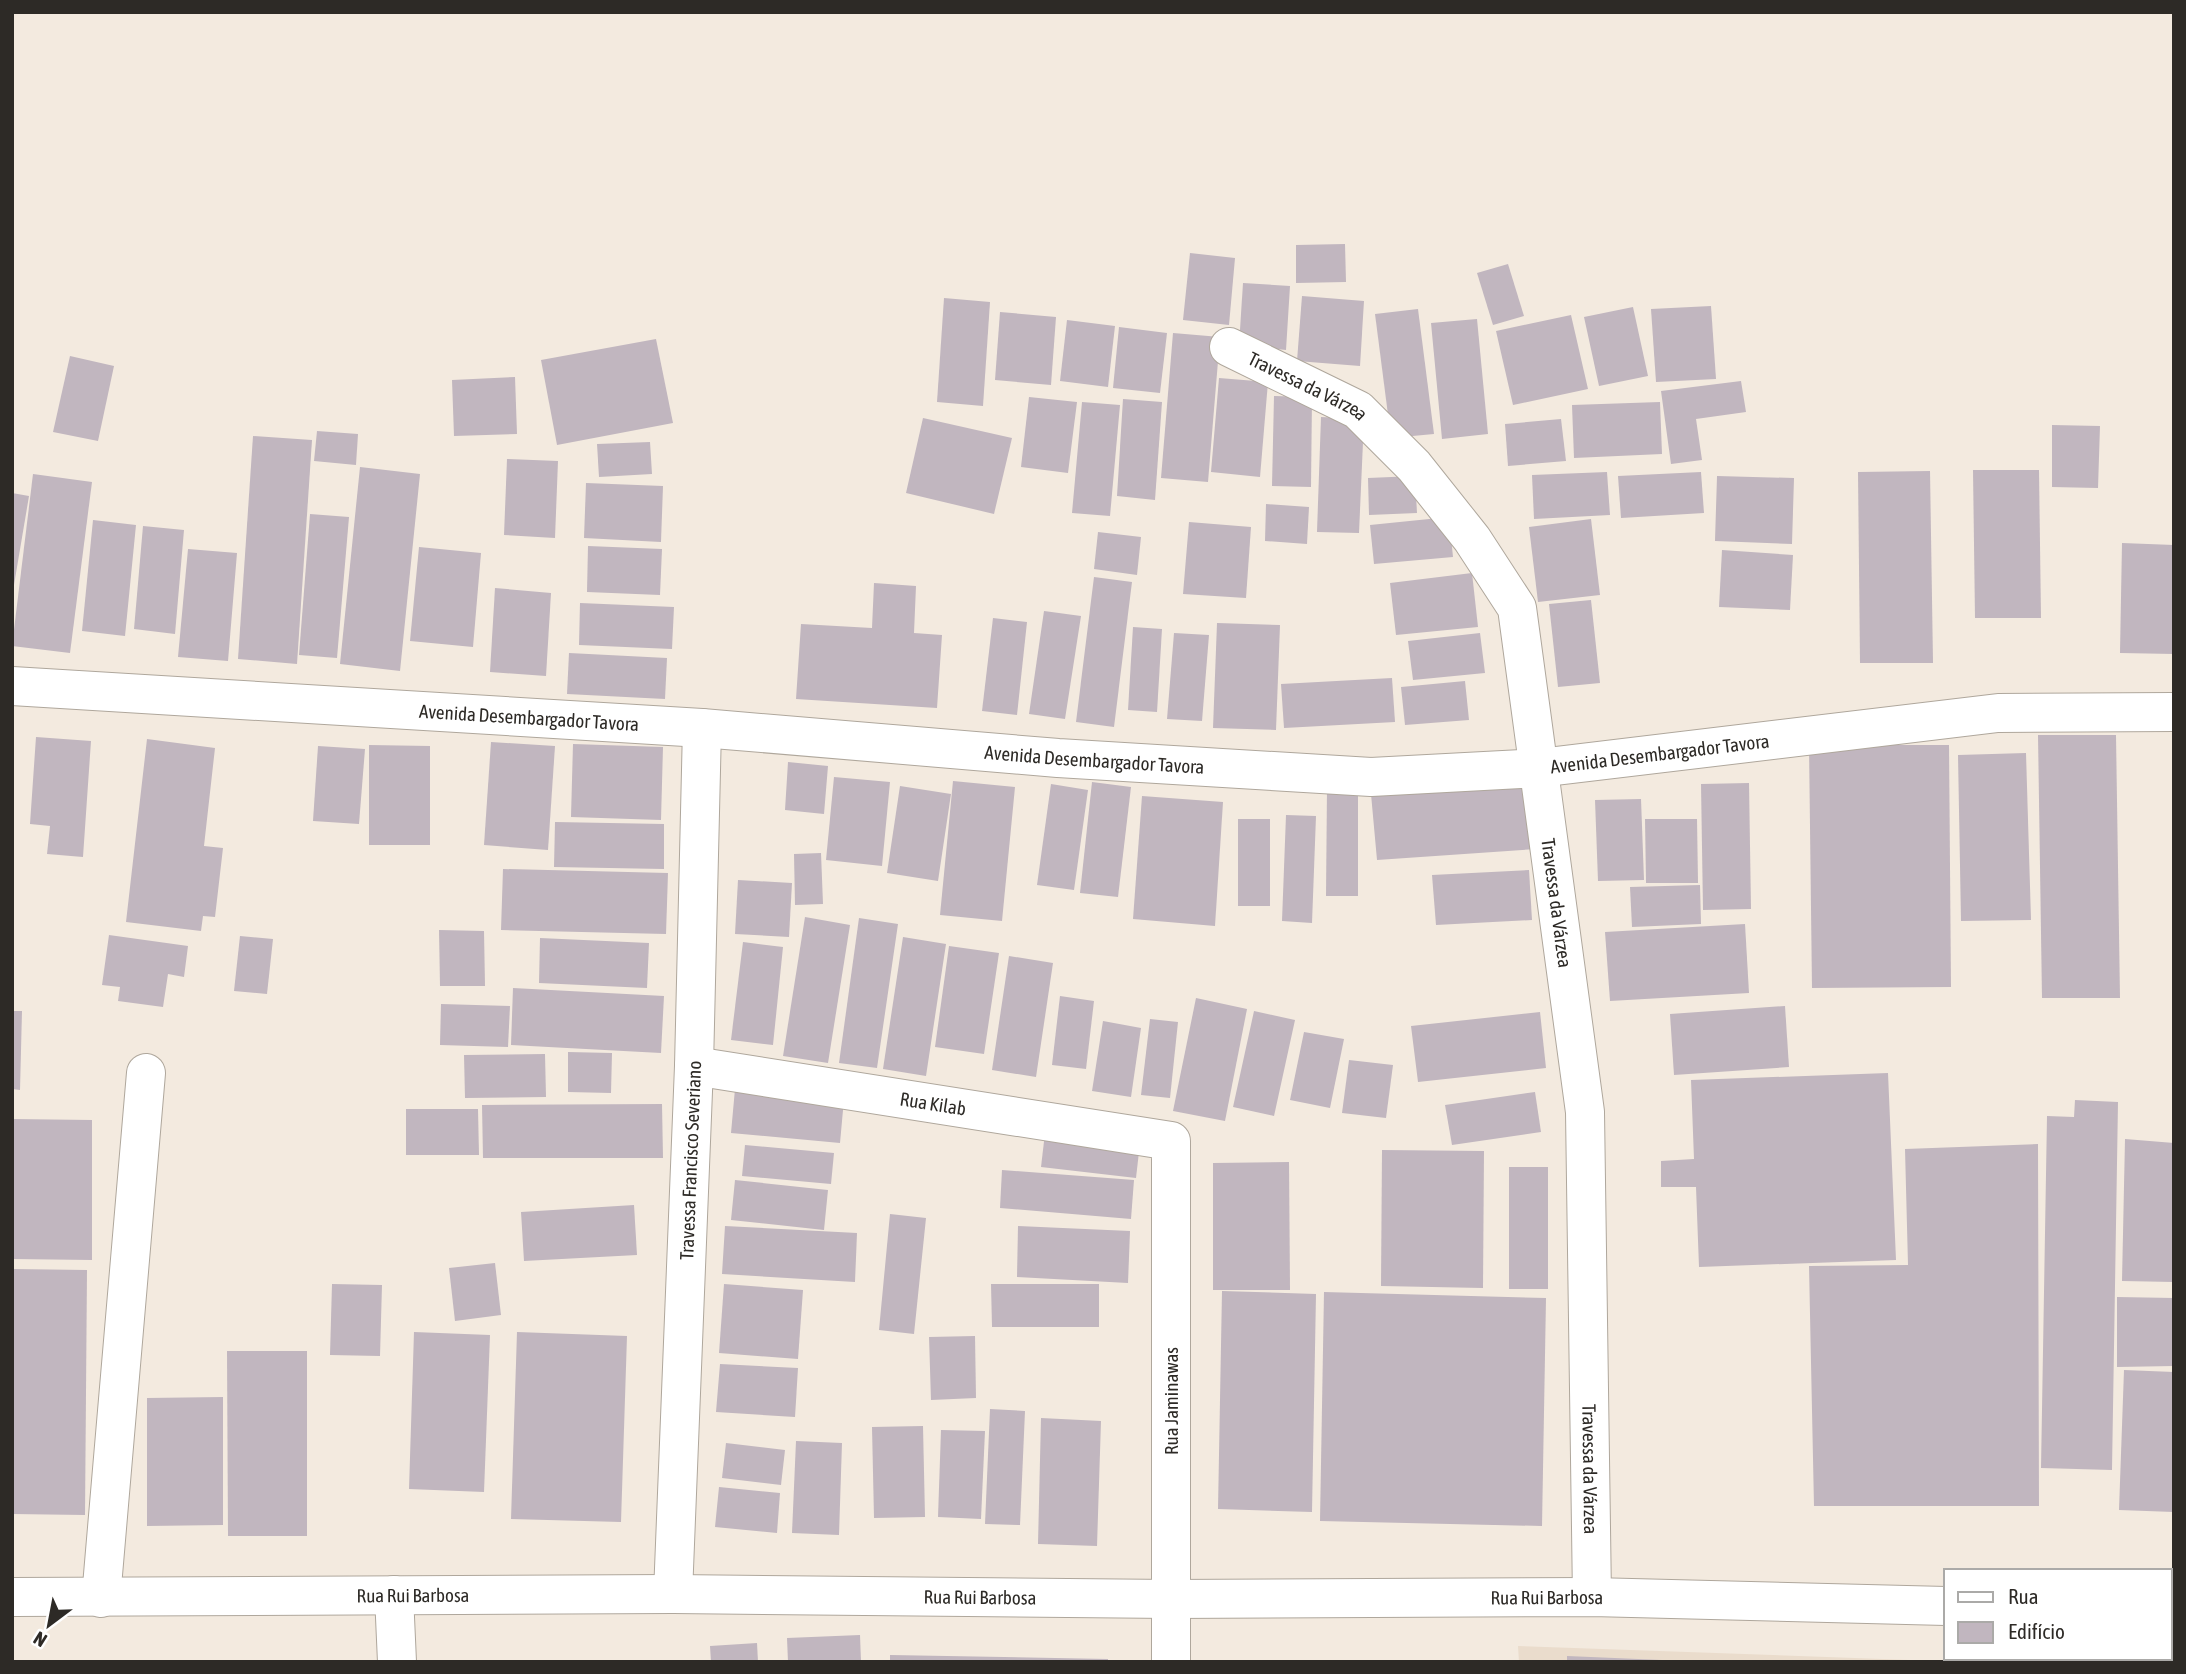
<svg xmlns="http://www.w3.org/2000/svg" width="2186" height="1674" font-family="'Asap Condensed',sans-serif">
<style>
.built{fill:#eadccc}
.building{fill:#c1b6bf}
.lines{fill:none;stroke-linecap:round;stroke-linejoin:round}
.street-casing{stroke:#afa79c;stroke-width:40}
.street{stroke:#fff;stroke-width:38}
.labels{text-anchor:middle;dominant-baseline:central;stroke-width:6;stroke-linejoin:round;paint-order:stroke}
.street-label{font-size:19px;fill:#2d2a26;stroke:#fff}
</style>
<rect width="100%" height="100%" fill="#f3eadf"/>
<path class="built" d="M 1518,1646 L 1966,1662 L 1519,1662 Z"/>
<g class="building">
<path d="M 1345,244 L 1346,282 L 1296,283 L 1296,245 Z"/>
<path d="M 1190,253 L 1235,258 L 1229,325 L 1183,320 Z"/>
<path d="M 1508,264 L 1524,316 L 1493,325 L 1477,273 Z"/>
<path d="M 1243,283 L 1290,286 L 1286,350 L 1239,345 Z"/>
<path d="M 1302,296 L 1364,301 L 1360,366 L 1297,361 Z"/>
<path d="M 944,298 L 990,302 L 983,406 L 937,402 Z"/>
<path d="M 1711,306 L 1716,379 L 1656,382 L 1651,309 Z"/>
<path d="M 1633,307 L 1648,376 L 1599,386 L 1584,317 Z"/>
<path d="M 1418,309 L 1434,434 L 1391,438 L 1375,314 Z"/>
<path d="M 1000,312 L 1056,317 L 1051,385 L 995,380 Z"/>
<path d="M 1571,315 L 1588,389 L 1513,405 L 1496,331 Z"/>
<path d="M 1477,319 L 1488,434 L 1442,439 L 1431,323 Z"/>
<path d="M 1067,320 L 1115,326 L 1108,387 L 1060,381 Z"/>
<path d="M 1119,327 L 1167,333 L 1160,393 L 1113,388 Z"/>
<path d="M 1173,333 L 1220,337 L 1208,482 L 1161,478 Z"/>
<path d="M 656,339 L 673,423 L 557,445 L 541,360 Z"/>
<path d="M 70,356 L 114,366 L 98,441 L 53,432 Z"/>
<path d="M 515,377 L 517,434 L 454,436 L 452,380 Z"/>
<path d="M 1219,378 L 1268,382 L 1260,477 L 1211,472 Z"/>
<path d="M 1741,381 L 1746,412 L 1696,419 L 1702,460 L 1671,464 L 1661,391 Z"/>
<path d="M 1274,396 L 1312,397 L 1311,487 L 1272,486 Z"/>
<path d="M 1029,397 L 1077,402 L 1068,473 L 1021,467 Z"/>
<path d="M 1123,399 L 1162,402 L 1155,500 L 1117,496 Z"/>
<path d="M 1082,402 L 1120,405 L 1110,516 L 1072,513 Z"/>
<path d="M 1660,402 L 1662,454 L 1574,458 L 1572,405 Z"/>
<path d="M 1321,417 L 1364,419 L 1359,533 L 1317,532 Z"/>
<path d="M 923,418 L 1012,438 L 994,514 L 906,493 Z"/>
<path d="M 1561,419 L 1566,461 L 1508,466 L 1505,424 Z"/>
<path d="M 2052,425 L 2100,426 L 2098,488 L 2052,487 Z"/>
<path d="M 317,431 L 358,434 L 356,465 L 314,461 Z"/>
<path d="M 253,436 L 312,440 L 297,664 L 238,659 Z"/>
<path d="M 650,442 L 652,474 L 599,477 L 597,444 Z"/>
<path d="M 507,459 L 558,461 L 555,538 L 504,535 Z"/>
<path d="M 360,467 L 420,474 L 400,671 L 340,664 Z"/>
<path d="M 1973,470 L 2039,470 L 2041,618 L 1975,618 Z"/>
<path d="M 1930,471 L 1933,663 L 1860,663 L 1858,472 Z"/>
<path d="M 1607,472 L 1610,515 L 1534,519 L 1532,475 Z"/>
<path d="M 1701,472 L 1704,513 L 1621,518 L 1618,476 Z"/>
<path d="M 33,474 L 92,482 L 70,653 L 12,646 Z"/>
<path d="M 1415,476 L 1417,513 L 1369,515 L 1368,478 Z"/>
<path d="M 1717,476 L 1794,478 L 1792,544 L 1715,541 Z"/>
<path d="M 586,483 L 663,486 L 661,542 L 584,538 Z"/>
<path d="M 12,493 L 29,496 L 14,585 L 12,585 Z"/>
<path d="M 1266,504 L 1309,507 L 1307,544 L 1265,541 Z"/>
<path d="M 310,514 L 349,517 L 337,658 L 299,655 Z"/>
<path d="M 1449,517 L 1453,557 L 1374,564 L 1370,525 Z"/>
<path d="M 1591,519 L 1600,595 L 1538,602 L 1529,527 Z"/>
<path d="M 93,520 L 136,525 L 125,636 L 82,631 Z"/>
<path d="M 1189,522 L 1251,527 L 1246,598 L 1183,594 Z"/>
<path d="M 143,526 L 184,530 L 175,634 L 134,629 Z"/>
<path d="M 1098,532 L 1141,537 L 1137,575 L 1094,569 Z"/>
<path d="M 2122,543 L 2174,545 L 2174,654 L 2120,653 Z"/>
<path d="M 588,546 L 662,549 L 660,595 L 587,592 Z"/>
<path d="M 419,547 L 481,553 L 473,647 L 410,641 Z"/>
<path d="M 188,549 L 237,553 L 228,661 L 178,657 Z"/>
<path d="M 1722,550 L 1793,555 L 1790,610 L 1719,607 Z"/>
<path d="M 1472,573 L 1478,627 L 1396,635 L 1390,583 Z"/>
<path d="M 1094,577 L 1132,582 L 1114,727 L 1076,722 Z"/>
<path d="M 874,583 L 916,586 L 914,633 L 942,635 L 937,708 L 796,699 L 801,624 L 872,628 Z"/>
<path d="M 495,588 L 551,593 L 546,676 L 490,672 Z"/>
<path d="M 1591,600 L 1600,683 L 1558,687 L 1549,604 Z"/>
<path d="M 580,603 L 674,607 L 672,649 L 579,645 Z"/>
<path d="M 1044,611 L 1081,616 L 1065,719 L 1029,714 Z"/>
<path d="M 993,618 L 1027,622 L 1017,715 L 982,711 Z"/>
<path d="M 1217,623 L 1280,625 L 1276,730 L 1213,728 Z"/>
<path d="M 1133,627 L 1162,629 L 1157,712 L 1128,710 Z"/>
<path d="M 1174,633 L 1209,635 L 1202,721 L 1167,719 Z"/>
<path d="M 1480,633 L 1485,673 L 1413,680 L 1408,641 Z"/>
<path d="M 569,653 L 667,658 L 665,699 L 567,694 Z"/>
<path d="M 1392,678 L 1395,722 L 1284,728 L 1281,684 Z"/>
<path d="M 1465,681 L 1469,720 L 1405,725 L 1401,687 Z"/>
<path d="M 2038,735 L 2116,735 L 2120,998 L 2042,998 Z"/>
<path d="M 36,737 L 91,741 L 83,857 L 47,854 L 50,826 L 30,824 Z"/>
<path d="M 147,739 L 215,748 L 204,846 L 223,848 L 215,917 L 203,916 L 201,931 L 126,922 Z"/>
<path d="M 491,742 L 555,746 L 548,850 L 484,845 Z"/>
<path d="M 573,744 L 663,747 L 661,820 L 571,817 Z"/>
<path d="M 369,745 L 430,746 L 430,845 L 369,845 Z"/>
<path d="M 1809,745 L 1949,745 L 1951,987 L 1812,988 Z"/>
<path d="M 318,746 L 365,749 L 359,824 L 313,821 Z"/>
<path d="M 2026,753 L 2031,920 L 1961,921 L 1958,755 Z"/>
<path d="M 788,762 L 828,766 L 824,814 L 785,810 Z"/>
<path d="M 834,777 L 890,782 L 882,866 L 826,860 Z"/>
<path d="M 953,781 L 1015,787 L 1002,921 L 940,915 Z"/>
<path d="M 1092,782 L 1131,787 L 1118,897 L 1080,893 Z"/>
<path d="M 1531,783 L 1536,849 L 1377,860 L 1371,794 Z"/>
<path d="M 1749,783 L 1751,909 L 1703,910 L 1701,784 Z"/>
<path d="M 1051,784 L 1088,790 L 1074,890 L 1037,885 Z"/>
<path d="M 900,786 L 951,794 L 938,881 L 887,873 Z"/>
<path d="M 1327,788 L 1358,789 L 1358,896 L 1326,896 Z"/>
<path d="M 1142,796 L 1223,802 L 1215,926 L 1133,919 Z"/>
<path d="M 1641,799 L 1644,880 L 1598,881 L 1595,800 Z"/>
<path d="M 1286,815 L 1316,816 L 1312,923 L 1282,921 Z"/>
<rect x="1238" y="819" width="32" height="87"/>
<path d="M 1645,819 L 1697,819 L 1698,883 L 1646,883 Z"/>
<path d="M 555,822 L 664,824 L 664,869 L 554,867 Z"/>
<path d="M 821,853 L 823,904 L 795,905 L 794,854 Z"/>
<path d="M 503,869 L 668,873 L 666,934 L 501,930 Z"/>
<path d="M 1529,870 L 1532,920 L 1436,925 L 1432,875 Z"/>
<path d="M 738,880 L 792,883 L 789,937 L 735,934 Z"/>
<path d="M 1700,885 L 1701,924 L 1632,927 L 1630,887 Z"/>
<path d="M 805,917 L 850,925 L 828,1063 L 783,1056 Z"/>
<path d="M 859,918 L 898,924 L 877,1068 L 839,1063 Z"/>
<path d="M 1745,924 L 1749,993 L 1610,1001 L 1605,932 Z"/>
<path d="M 439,930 L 484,931 L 485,986 L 440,986 Z"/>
<path d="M 109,935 L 188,946 L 184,977 L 168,974 L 163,1007 L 118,1001 L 120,987 L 102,985 Z"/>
<path d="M 240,936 L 273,939 L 267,994 L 234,991 Z"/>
<path d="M 903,937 L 946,944 L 926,1076 L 883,1069 Z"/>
<path d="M 540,938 L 649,943 L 647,988 L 539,983 Z"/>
<path d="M 743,942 L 783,947 L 773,1045 L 731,1040 Z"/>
<path d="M 949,946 L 999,953 L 984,1054 L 935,1047 Z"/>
<path d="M 1009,956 L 1053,963 L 1036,1077 L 992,1070 Z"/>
<path d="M 513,988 L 664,996 L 661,1053 L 511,1045 Z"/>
<path d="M 1060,996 L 1094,1001 L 1086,1069 L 1052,1065 Z"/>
<path d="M 1196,998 L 1247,1009 L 1225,1121 L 1173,1111 Z"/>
<path d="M 441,1004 L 510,1006 L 508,1047 L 440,1045 Z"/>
<path d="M 1785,1006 L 1789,1067 L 1674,1075 L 1670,1014 Z"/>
<path d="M 12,1011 L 22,1011 L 20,1090 L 12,1089 Z"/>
<path d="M 1254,1011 L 1295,1020 L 1274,1116 L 1233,1107 Z"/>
<path d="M 1540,1012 L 1546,1068 L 1418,1082 L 1411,1026 Z"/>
<path d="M 1150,1019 L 1178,1022 L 1170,1098 L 1141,1095 Z"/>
<path d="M 1103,1021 L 1141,1028 L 1131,1097 L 1092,1091 Z"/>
<path d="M 1304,1032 L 1344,1039 L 1330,1108 L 1290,1100 Z"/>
<path d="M 568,1052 L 612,1053 L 611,1093 L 568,1092 Z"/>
<path d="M 545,1054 L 546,1097 L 465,1098 L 464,1055 Z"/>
<path d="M 1349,1060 L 1393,1065 L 1386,1118 L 1342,1113 Z"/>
<path d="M 1888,1073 L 1896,1260 L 1699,1267 L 1696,1187 L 1661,1187 L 1661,1161 L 1694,1159 L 1691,1080 Z"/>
<path d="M 735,1089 L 844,1099 L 840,1143 L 731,1133 Z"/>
<path d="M 1535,1092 L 1541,1132 L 1452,1145 L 1445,1105 Z"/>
<path d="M 2075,1100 L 2118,1102 L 2112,1470 L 2041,1468 L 2047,1116 L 2074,1117 Z"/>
<path d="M 662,1104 L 663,1158 L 483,1158 L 482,1105 Z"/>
<path d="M 406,1109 L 478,1109 L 479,1155 L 406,1155 Z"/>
<path d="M 12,1119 L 92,1120 L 92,1260 L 12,1259 Z"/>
<path d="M 1045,1133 L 1140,1143 L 1136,1178 L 1041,1167 Z"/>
<path d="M 2125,1139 L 2174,1143 L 2174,1282 L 2122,1281 Z"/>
<path d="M 2038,1144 L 2039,1506 L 1814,1506 L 1809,1266 L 1908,1265 L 1905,1149 Z"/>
<path d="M 745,1145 L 834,1153 L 831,1184 L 742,1176 Z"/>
<path d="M 1382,1150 L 1484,1151 L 1483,1288 L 1381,1286 Z"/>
<path d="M 1289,1162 L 1290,1290 L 1213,1290 L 1213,1163 Z"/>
<rect x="1509" y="1167" width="39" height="122"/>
<path d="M 1002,1170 L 1134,1180 L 1131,1219 L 1000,1208 Z"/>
<path d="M 735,1180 L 828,1190 L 824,1230 L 731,1220 Z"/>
<path d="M 634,1205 L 637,1255 L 524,1261 L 521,1212 Z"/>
<path d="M 890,1214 L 926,1218 L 914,1334 L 879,1330 Z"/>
<path d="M 725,1226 L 857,1233 L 855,1282 L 722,1274 Z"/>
<path d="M 1018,1226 L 1130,1231 L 1128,1283 L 1017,1277 Z"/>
<path d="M 495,1263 L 501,1315 L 455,1321 L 449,1268 Z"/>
<path d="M 12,1269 L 87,1270 L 85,1515 L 12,1514 Z"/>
<path d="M 332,1284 L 382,1285 L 380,1356 L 330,1355 Z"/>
<path d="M 724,1284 L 803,1290 L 798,1359 L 719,1353 Z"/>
<path d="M 991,1284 L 1099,1284 L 1099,1327 L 992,1327 Z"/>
<path d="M 1222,1291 L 1316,1294 L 1312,1512 L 1218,1509 Z"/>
<path d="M 1324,1292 L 1546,1298 L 1542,1526 L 1320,1521 Z"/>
<path d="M 2117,1297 L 2174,1298 L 2174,1366 L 2117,1367 Z"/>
<path d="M 414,1332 L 490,1335 L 484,1492 L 409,1489 Z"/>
<path d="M 517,1332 L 627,1336 L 621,1522 L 511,1519 Z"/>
<path d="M 975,1336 L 976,1398 L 931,1400 L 929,1337 Z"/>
<path d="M 227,1351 L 307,1351 L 307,1536 L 228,1536 Z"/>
<path d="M 720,1364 L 798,1368 L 795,1417 L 716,1412 Z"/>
<path d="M 2124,1370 L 2174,1372 L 2174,1512 L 2119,1510 Z"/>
<path d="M 223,1397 L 223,1525 L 147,1526 L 147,1398 Z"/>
<path d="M 990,1409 L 1025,1411 L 1020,1525 L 985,1524 Z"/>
<path d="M 1041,1418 L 1101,1421 L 1097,1546 L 1038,1544 Z"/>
<path d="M 923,1426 L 925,1517 L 874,1518 L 872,1427 Z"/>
<path d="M 941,1430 L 985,1431 L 981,1519 L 938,1517 Z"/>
<path d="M 796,1441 L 842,1443 L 839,1535 L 792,1533 Z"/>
<path d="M 726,1443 L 785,1450 L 781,1485 L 722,1478 Z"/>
<path d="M 719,1487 L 780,1493 L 777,1533 L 715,1527 Z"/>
<path d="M 860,1635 L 861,1662 L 788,1662 L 787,1638 Z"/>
<path d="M 757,1643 L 758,1662 L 711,1662 L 710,1646 Z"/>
<path d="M 890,1655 L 1108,1659 L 1108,1662 L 890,1662 Z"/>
<path d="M 1567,1656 L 1662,1660 L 1662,1662 L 1567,1662 Z"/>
</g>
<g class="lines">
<g class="street-casing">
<g id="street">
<path id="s1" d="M 1229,347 L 1358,410 L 1414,466 L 1472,539 L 1517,608 L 1585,1112 L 1592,1597"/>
<path id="s2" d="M 12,686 L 702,728 L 1058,758 L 1371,777 L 1539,768 L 1998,713 L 2174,712"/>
<path id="s3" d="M 694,1066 L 1171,1141 L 1171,1662"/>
<path id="s4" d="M 673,1594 L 694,1066 L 702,728"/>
<path d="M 394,1595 L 397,1662"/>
<path id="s5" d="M 12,1597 L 673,1594 L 1171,1599 L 1592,1597 L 1946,1606"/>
<path d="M 101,1598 L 146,1073"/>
<path d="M 2170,1611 L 2174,1611"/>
<path d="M 2052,1662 L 2053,1658"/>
<path d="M 2111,1662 L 2111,1658"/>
</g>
</g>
<use href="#street" class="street"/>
</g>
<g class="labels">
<g class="street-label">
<text stroke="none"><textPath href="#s1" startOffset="88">Travessa da Várzea</textPath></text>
<text stroke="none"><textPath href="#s2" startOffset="518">Avenida Desembargador Tavora</textPath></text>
<text stroke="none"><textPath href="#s2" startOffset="1652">Avenida Desembargador Tavora</textPath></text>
<text stroke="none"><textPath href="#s2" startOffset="1085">Avenida Desembargador Tavora</textPath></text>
<text stroke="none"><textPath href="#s1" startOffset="696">Travessa da Várzea</textPath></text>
<text stroke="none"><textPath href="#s3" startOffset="242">Rua Kilab</textPath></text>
<text stroke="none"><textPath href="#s4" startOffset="434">Travessa Francisco Severiano</textPath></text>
<text transform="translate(1171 1401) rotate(-90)">Rua Jaminawas</text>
<text stroke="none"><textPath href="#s1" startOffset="1264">Travessa da Várzea</textPath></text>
<text stroke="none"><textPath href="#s5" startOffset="401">Rua Rui Barbosa</textPath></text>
<text stroke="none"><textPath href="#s5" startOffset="968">Rua Rui Barbosa</textPath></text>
<text stroke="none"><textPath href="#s5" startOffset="1535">Rua Rui Barbosa</textPath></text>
</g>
</g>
<rect width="2186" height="1674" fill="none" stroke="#2d2a26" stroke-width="28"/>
<rect x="1944" y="1569" width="228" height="91" fill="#ffffff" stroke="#abaaa8" stroke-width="2"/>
<rect x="1958" y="1592" width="35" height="10" fill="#ffffff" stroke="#abaaa8" stroke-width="2"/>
<text x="2008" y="1604" font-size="21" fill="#2d2a26">Rua</text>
<rect x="1958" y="1622" width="35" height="21" fill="#c1b6bf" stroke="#abaaa8" stroke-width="2"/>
<text x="2008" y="1639" font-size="21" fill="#2d2a26">Edifício</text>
<g transform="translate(49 1625) rotate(212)" stroke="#ffffff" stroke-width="5" paint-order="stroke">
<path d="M0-5L12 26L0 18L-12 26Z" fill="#2d2a26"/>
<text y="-10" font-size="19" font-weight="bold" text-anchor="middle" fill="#2d2a26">N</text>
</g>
</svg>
